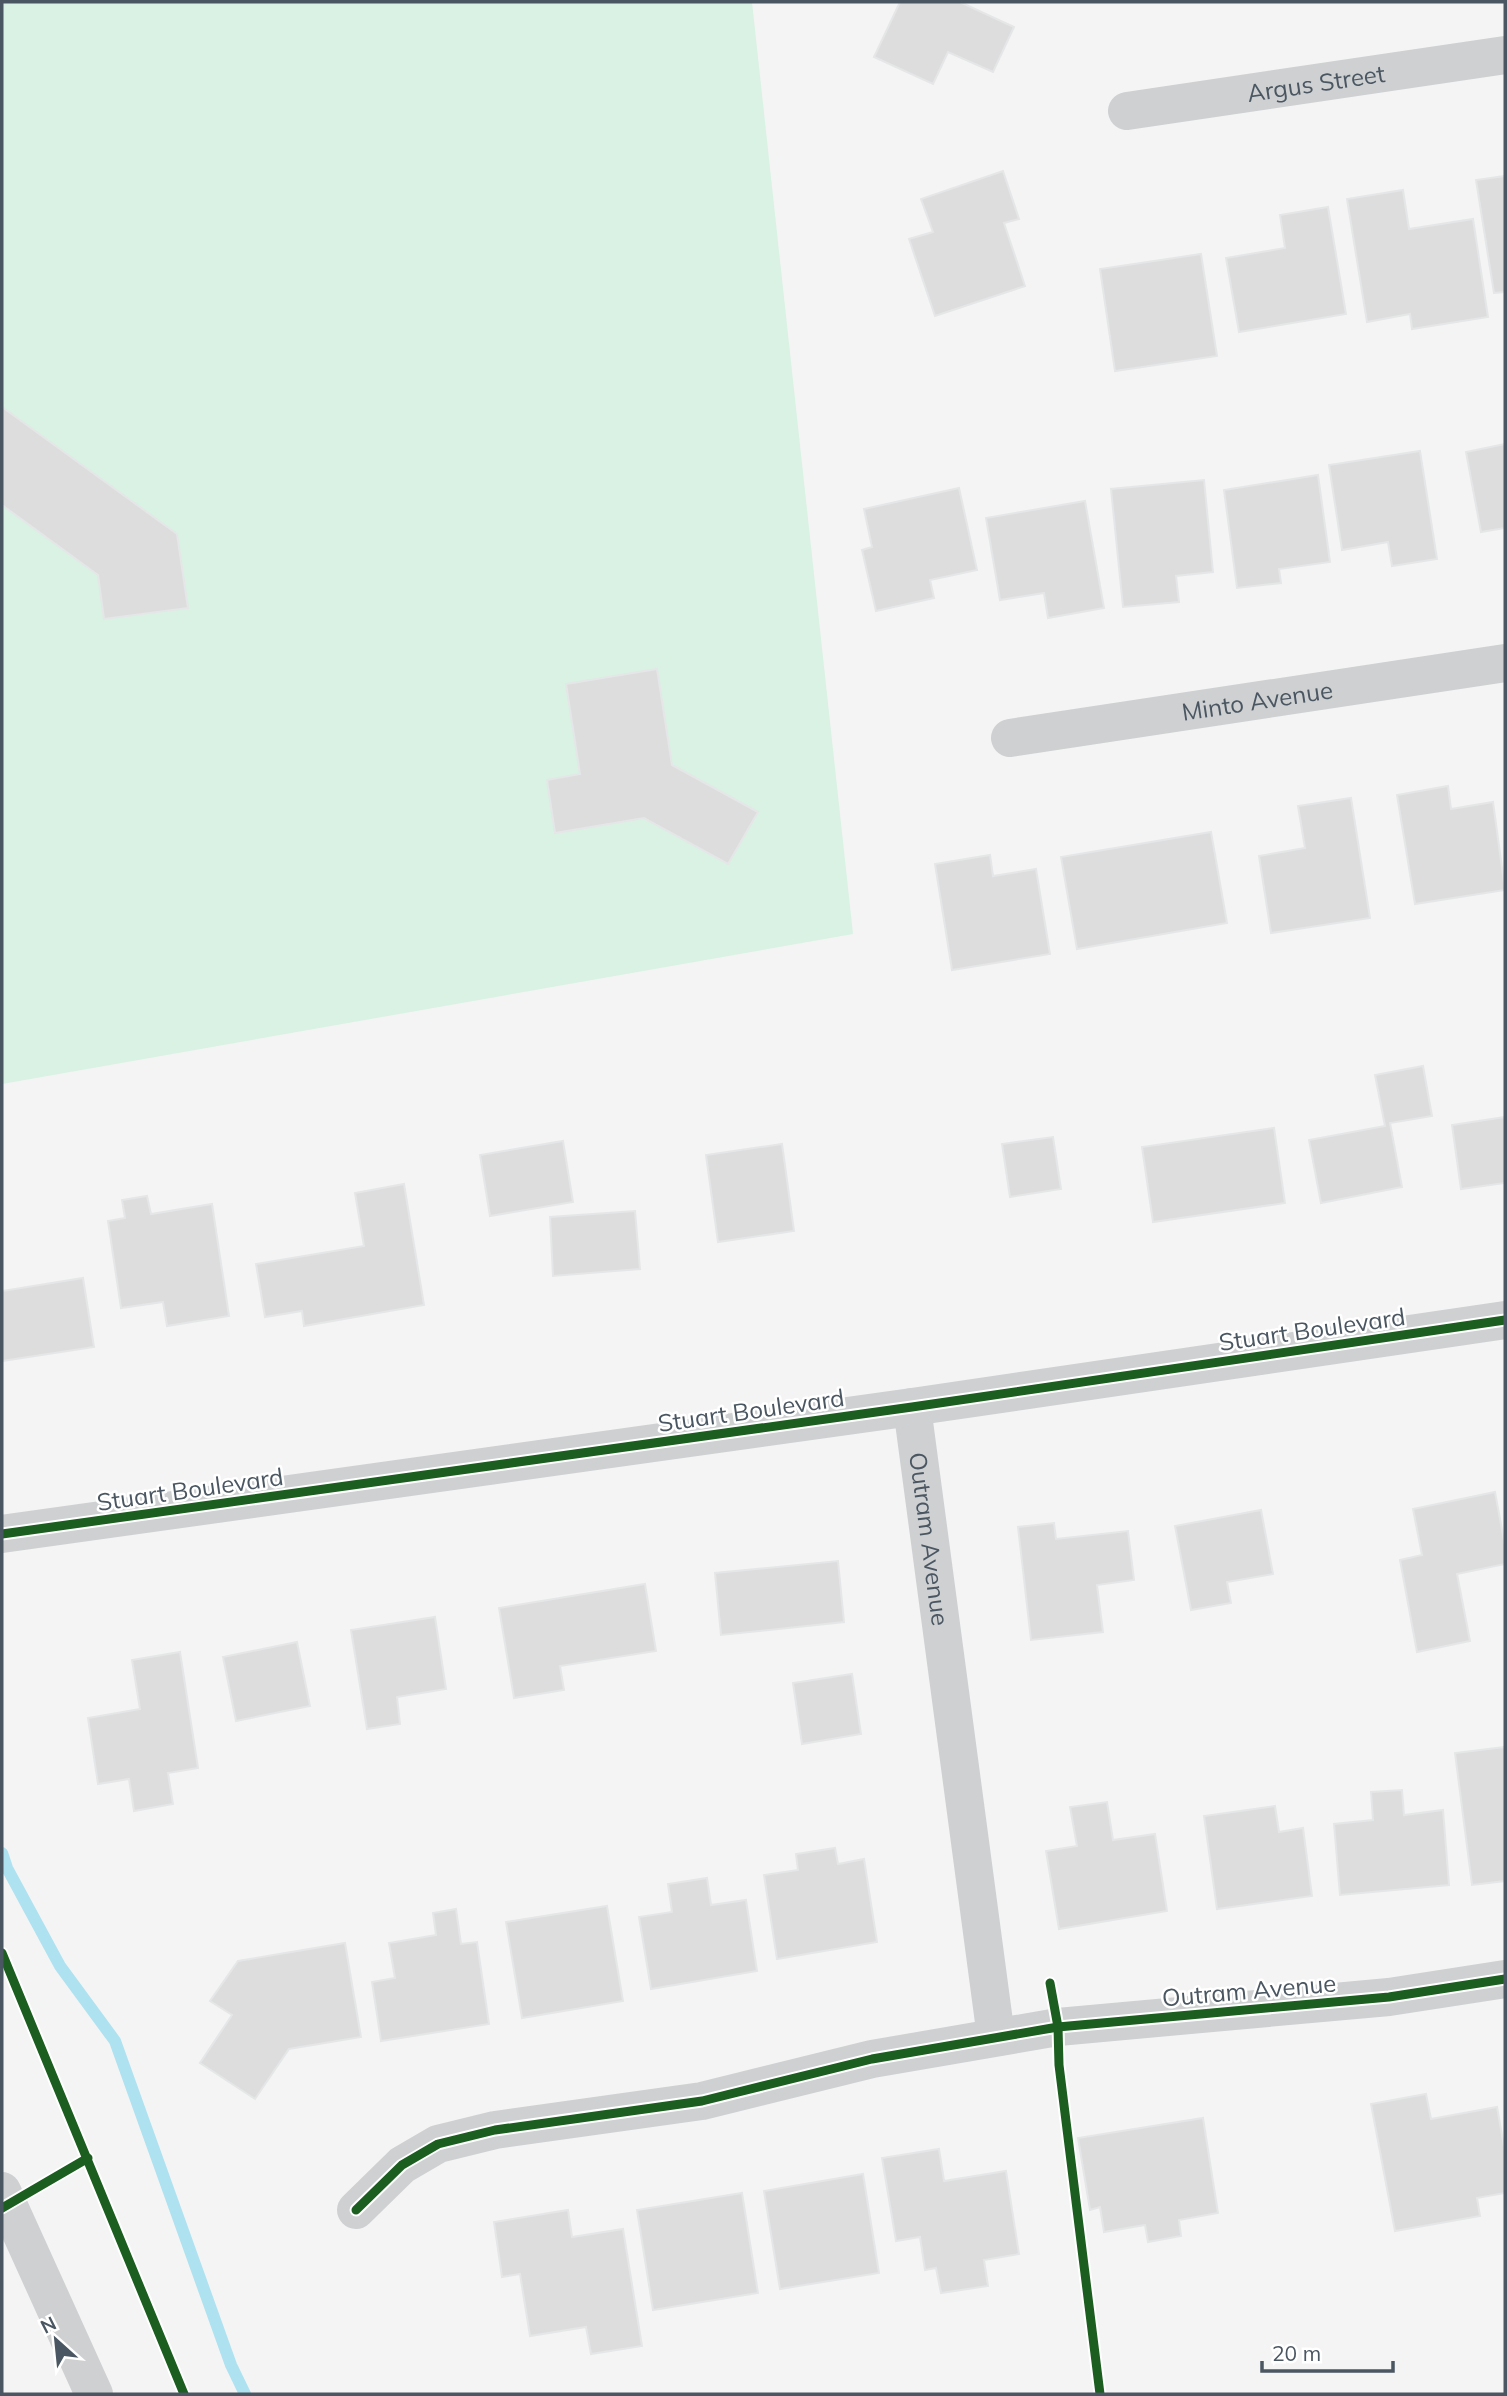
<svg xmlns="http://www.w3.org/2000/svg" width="1507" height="2396" font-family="Mulish,sans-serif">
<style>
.green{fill:#d9f2e3}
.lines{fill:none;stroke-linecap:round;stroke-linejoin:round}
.stream{stroke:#aee2f0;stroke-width:12}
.building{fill:#ddddde;stroke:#e5e6e7;stroke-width:2}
.minor{stroke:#ced0d2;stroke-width:38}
.cycleway-casing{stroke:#fff;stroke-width:13}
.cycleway{stroke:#1b5e20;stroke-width:9}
.labels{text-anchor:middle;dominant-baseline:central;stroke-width:5;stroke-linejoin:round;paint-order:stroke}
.street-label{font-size:24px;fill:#4a5661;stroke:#fff}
</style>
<rect width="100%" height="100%" fill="#f4f4f4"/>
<path class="green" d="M 2,2 L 752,2 L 853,934 L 2,1084 Z"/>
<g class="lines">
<path class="stream" d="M 2,1853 L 7,1868 L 60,1966 L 115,2041 L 231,2365 L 245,2394"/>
</g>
<g class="building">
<path d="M 900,2 L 960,2 L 1014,27 L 993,72 L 948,52 L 933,84 L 874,57 Z"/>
<path d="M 1003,171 L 1019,219 L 1004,223 L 1025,286 L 935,316 L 909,239 L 933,232 L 921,199 Z"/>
<path d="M 1505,176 L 1505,292 L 1494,293 L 1476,180 Z"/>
<path d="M 1403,190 L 1409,229 L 1473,219 L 1488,317 L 1412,329 L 1410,314 L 1367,322 L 1347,199 Z"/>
<path d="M 1328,207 L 1346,314 L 1239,332 L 1226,258 L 1285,248 L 1280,215 Z"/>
<path d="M 1201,254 L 1217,356 L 1115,371 L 1100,269 Z"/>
<path d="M 2,407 L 177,534 L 188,608 L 104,619 L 98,575 L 2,505 Z"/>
<path d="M 1505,444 L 1505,528 L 1481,532 L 1466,452 Z"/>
<path d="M 1420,451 L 1437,559 L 1392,566 L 1388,542 L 1342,550 L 1329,465 Z"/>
<path d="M 1318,475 L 1330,562 L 1279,569 L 1281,583 L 1237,588 L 1224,490 Z"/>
<path d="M 1204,480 L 1213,572 L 1176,576 L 1179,602 L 1123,607 L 1111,489 Z"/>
<path d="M 959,488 L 977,570 L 930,580 L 934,598 L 876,611 L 862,550 L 872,547 L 864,509 Z"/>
<path d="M 1085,501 L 1104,608 L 1048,618 L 1044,593 L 1000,600 L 986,518 Z"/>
<path d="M 657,669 L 672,765 L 758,812 L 728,864 L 644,818 L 555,833 L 547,780 L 580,774 L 566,684 Z"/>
<path d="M 1448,786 L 1451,809 L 1493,802 L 1505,890 L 1415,904 L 1397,795 Z"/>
<path d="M 1351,798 L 1370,918 L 1271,933 L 1259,856 L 1305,848 L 1298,806 Z"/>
<path d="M 1211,832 L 1227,923 L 1077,949 L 1061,857 Z"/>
<path d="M 990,855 L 993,876 L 1036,869 L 1050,954 L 952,970 L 935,864 Z"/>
<path d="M 1423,1066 L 1432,1116 L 1390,1123 L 1402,1187 L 1321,1203 L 1309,1140 L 1385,1126 L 1375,1075 Z"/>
<path d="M 1505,1117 L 1505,1183 L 1461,1189 L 1452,1125 Z"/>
<path d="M 1274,1128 L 1285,1203 L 1153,1222 L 1142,1147 Z"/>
<path d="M 1053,1137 L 1061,1189 L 1010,1197 L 1002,1144 Z"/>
<path d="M 563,1141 L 573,1202 L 490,1216 L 480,1155 Z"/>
<path d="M 782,1144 L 794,1231 L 718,1242 L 706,1155 Z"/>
<path d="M 404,1184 L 424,1305 L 304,1326 L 302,1311 L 265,1317 L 256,1264 L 364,1246 L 355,1193 Z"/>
<path d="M 147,1196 L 151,1214 L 212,1204 L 229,1316 L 167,1326 L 163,1302 L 121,1308 L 108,1221 L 125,1218 L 122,1200 Z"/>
<path d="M 635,1211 L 640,1269 L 553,1276 L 550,1217 Z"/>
<path d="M 83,1278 L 94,1347 L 2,1361 L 2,1291 Z"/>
<path d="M 1495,1492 L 1505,1546 L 1505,1564 L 1457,1574 L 1470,1641 L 1417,1652 L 1400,1560 L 1422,1555 L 1413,1509 Z"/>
<path d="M 1261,1510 L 1273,1574 L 1227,1582 L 1231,1603 L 1191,1610 L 1175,1526 Z"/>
<path d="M 1054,1523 L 1056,1539 L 1128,1531 L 1134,1580 L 1097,1585 L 1103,1632 L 1031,1640 L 1018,1527 Z"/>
<path d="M 838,1561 L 844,1622 L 721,1635 L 715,1573 Z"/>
<path d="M 645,1584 L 656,1651 L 560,1666 L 564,1690 L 514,1698 L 499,1608 Z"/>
<path d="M 435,1617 L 446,1689 L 397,1697 L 400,1724 L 367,1729 L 351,1630 Z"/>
<path d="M 297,1642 L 310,1706 L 236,1721 L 223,1657 Z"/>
<path d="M 180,1652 L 198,1768 L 168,1773 L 173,1804 L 134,1811 L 129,1779 L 98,1784 L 88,1718 L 140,1709 L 132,1660 Z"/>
<path d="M 852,1674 L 861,1734 L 802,1744 L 793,1683 Z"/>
<path d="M 1505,1747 L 1505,1881 L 1472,1885 L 1455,1753 Z"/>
<path d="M 1402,1790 L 1404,1815 L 1443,1810 L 1449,1885 L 1340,1895 L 1334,1824 L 1373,1820 L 1371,1792 Z"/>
<path d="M 1107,1802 L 1113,1840 L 1155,1834 L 1167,1911 L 1059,1929 L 1046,1851 L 1077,1846 L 1070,1807 Z"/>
<path d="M 1275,1806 L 1279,1832 L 1303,1828 L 1312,1896 L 1217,1909 L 1204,1816 Z"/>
<path d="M 835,1848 L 838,1864 L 864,1859 L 877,1942 L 777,1959 L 764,1875 L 798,1870 L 796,1854 Z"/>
<path d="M 707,1878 L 711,1905 L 746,1900 L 757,1971 L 651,1989 L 639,1917 L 672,1912 L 668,1884 Z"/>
<path d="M 607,1906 L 623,2001 L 522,2018 L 506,1922 Z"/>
<path d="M 456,1909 L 461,1944 L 477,1942 L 489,2024 L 381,2041 L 372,1982 L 395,1978 L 389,1943 L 436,1935 L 433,1913 Z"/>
<path d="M 345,1943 L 361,2037 L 289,2049 L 255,2099 L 200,2063 L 232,2015 L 210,2001 L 238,1961 Z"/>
<path d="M 1426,2094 L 1431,2119 L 1497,2107 L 1505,2152 L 1505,2193 L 1477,2198 L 1480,2216 L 1395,2231 L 1371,2104 Z"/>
<path d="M 1203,2118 L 1218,2213 L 1179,2220 L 1181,2236 L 1148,2242 L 1145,2225 L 1104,2232 L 1100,2207 L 1090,2210 L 1078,2138 Z"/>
<path d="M 939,2149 L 944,2181 L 1006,2171 L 1019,2254 L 984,2260 L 988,2286 L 941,2293 L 936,2268 L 925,2270 L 920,2237 L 896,2241 L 882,2158 Z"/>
<path d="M 863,2174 L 879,2273 L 780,2289 L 764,2191 Z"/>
<path d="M 742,2193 L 758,2293 L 653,2310 L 637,2210 Z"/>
<path d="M 568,2210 L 572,2237 L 623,2229 L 642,2346 L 591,2354 L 586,2327 L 530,2336 L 520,2274 L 502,2277 L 494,2222 Z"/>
</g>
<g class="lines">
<g class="minor">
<path id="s1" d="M 1127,111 L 1505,55"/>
<path id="s2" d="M 1010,738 L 1505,663"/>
<path id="s3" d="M 912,1407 L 996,2037"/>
<path d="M 2,1534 L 912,1407 L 1505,1320"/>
<path d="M 2,2191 L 94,2394"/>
<path d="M 356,2210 L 402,2165 L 438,2144 L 495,2130 L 702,2101 L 872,2059 L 1058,2027 L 1389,1997 L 1505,1979"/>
</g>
<g class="cycleway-casing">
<g id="cycleway">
<path d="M 2,1534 L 912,1407 L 1505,1320"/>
<path d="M 2,1953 L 184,2394"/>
<path d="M 1050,1983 L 1058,2027 L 1059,2065 L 1100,2394"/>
<path d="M 2,2208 L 88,2158"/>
<path d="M 356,2210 L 402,2165 L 438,2144 L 495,2130 L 702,2101 L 872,2059 L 1058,2027 L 1389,1997 L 1505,1979"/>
</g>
</g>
<use href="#cycleway" class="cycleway"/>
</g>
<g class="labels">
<g class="street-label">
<text stroke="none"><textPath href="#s1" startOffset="191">Argus Street</textPath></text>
<text stroke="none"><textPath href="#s2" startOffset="250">Minto Avenue</textPath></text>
<text transform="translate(1312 1329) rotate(-8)">Stuart Boulevard</text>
<text transform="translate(751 1410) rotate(-8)">Stuart Boulevard</text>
<text transform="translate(190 1489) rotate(-8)">Stuart Boulevard</text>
<text stroke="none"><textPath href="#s3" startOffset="133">Outram Avenue</textPath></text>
<text transform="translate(1249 1990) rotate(-5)">Outram Avenue</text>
</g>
</g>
<rect width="1507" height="2396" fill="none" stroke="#4a5661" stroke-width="7"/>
<g transform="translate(56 2340) rotate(333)" stroke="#ffffff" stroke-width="5" paint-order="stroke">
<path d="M0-5L12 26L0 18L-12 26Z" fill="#4a5661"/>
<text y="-10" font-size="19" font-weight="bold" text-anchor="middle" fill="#4a5661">N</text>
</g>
<path d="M1262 2361v10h131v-10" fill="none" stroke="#4a5661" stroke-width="3.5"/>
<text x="1272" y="2361" font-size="21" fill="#4a5661" stroke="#ffffff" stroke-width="5" paint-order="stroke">20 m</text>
</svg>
